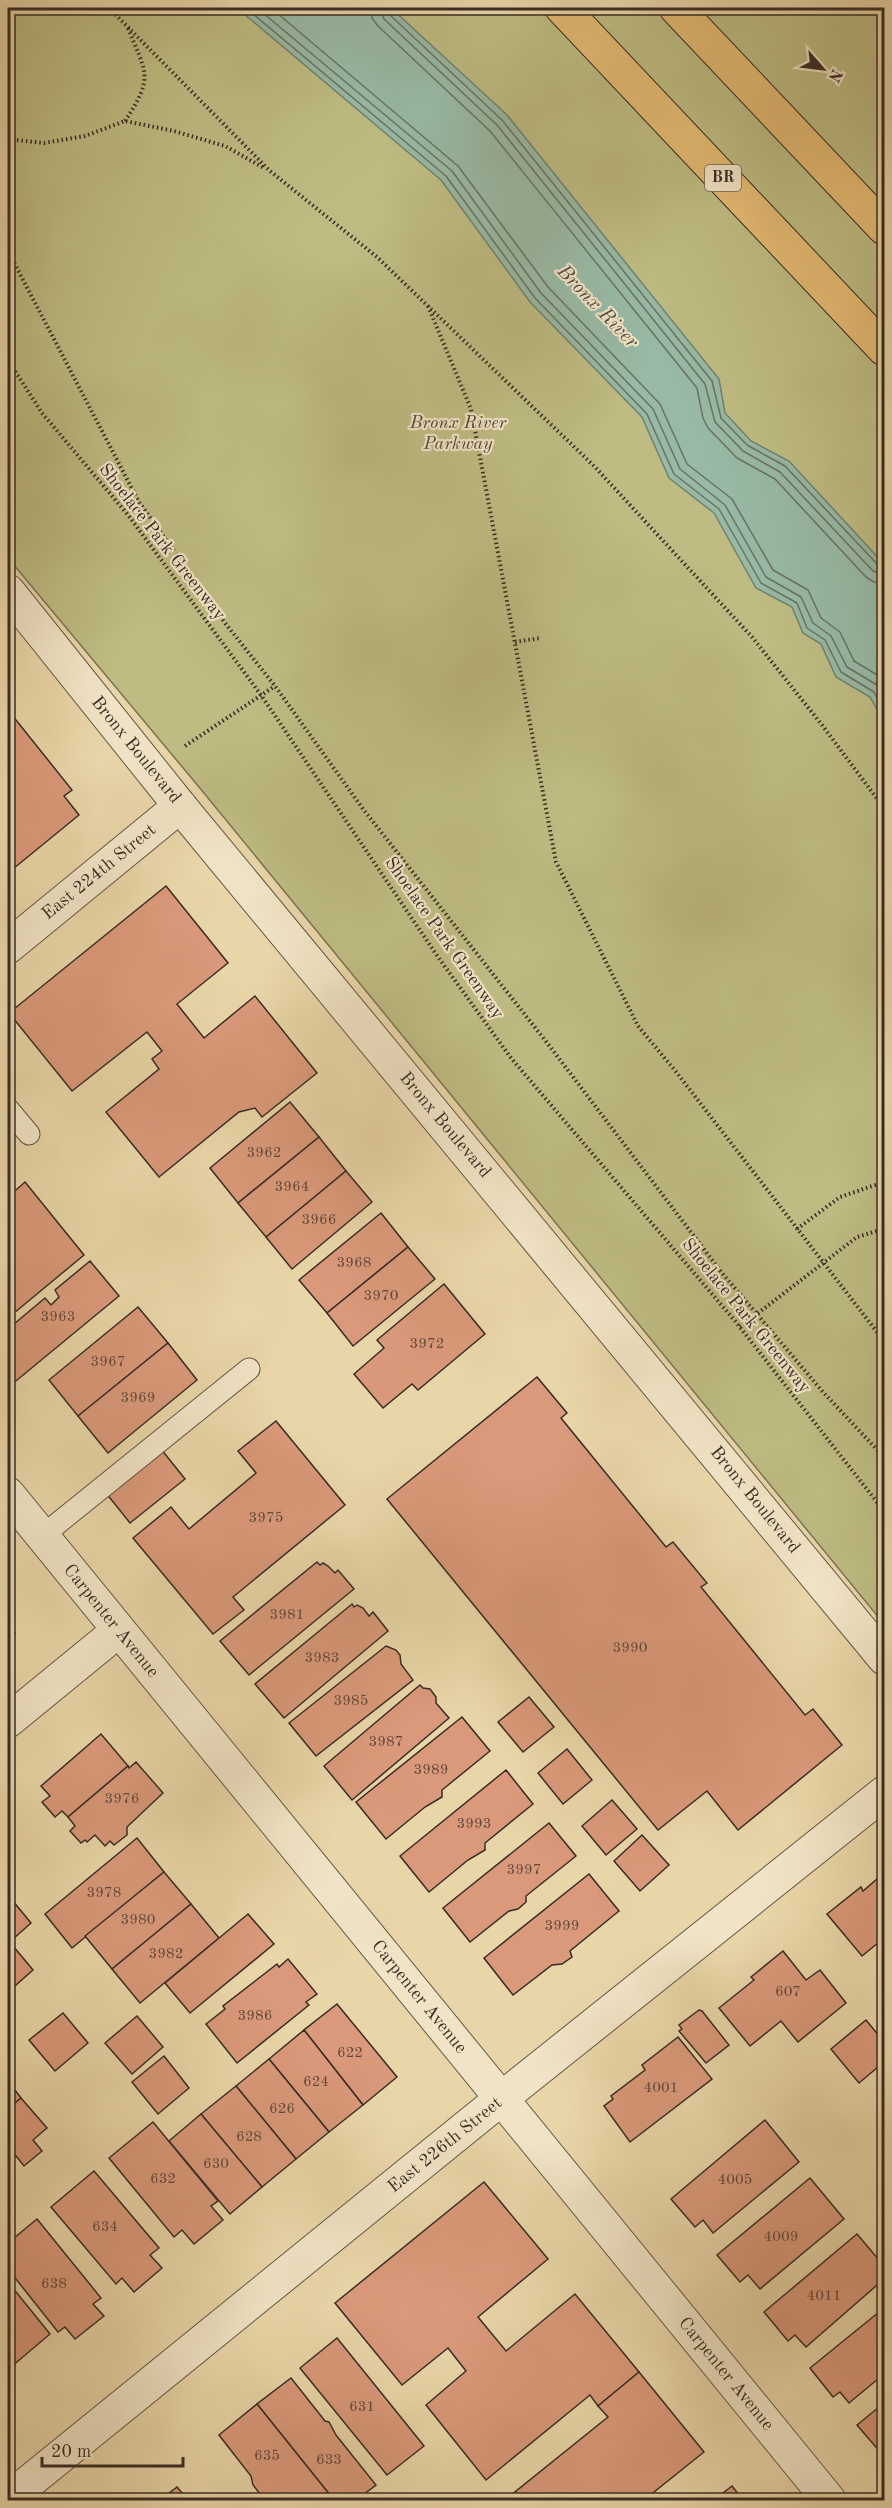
<svg xmlns="http://www.w3.org/2000/svg" width="892" height="2508" font-family="'Old Standard TT',serif">
<style>
.green{fill:#bebc83;stroke:#7b7454;stroke-width:1.5}
.water{fill:#98b9a4;stroke:#728171;stroke-width:1.5}
.lines{fill:none;stroke-linecap:round;stroke-linejoin:round}
.shore{stroke:#687264;stroke-width:1.5}
.building{fill:#da997a;stroke:#382c25;stroke-width:1.5}
.service-casing{stroke:#645646;stroke-width:23}
.minor-casing{stroke:#645646;stroke-width:35}
.motorway-casing{stroke:#382c25;stroke-width:35}
.path{stroke:#382c25;stroke-width:4;stroke-dasharray:1.5 3;stroke-linecap:butt}
.service{stroke:#f1e4c6;stroke-width:21}
.minor{stroke:#f1e4c6;stroke-width:33}
.motorway{stroke:#e4bb74;stroke-width:33}
.labels{text-anchor:middle;dominant-baseline:central;stroke-width:4.5;stroke-linejoin:round;paint-order:stroke}
.number-label{font-size:15px;fill:#60473a}
.shield{fill:#f1e4c6;stroke:#706355;stroke-width:1.5}
.shield-label{font-size:16px;font-weight:bold;fill:#382c25}
.park-label{font-size:18px;font-style:italic;fill:#534938;stroke:#f1e4c6}
.street-label{font-size:18px;fill:#382c25;stroke:#f1e4c6}
.water-label{font-size:20px;font-style:italic;fill:#504f45;stroke:#f1e4c6}
</style>
<rect width="100%" height="100%" fill="#e9d6a8"/>
<filter id="stains"><feTurbulence type="fractalNoise" baseFrequency=".00333" numOctaves="4"/><feColorMatrix values="0 0 0 0 .2 0 0 0 0 .09 0 0 0 0 .02 0 0 0 .5 -.17"/></filter>
<radialGradient id="worn" r=".72"><stop offset=".6" stop-color="#630" stop-opacity="0"/><stop offset="1" stop-color="#630" stop-opacity=".3"/></radialGradient>
<path class="green" d="M 8,8 L 884,8 L 884,1624 L 199,787 L 8,558 Z"/>
<path class="water" d="M 237,8 L 391,8 L 507,115 L 719,379 L 725,413 L 751,441 L 789,461 L 884,564 L 884,722 L 870,697 L 836,677 L 821,644 L 803,633 L 792,607 L 756,588 L 714,513 L 669,478 L 642,417 L 530,302 L 441,180 Z"/>
<g class="lines">
<g class="shore">
<path d="M 246,8 L 446,176 L 535,298 L 647,414 L 674,474 L 719,509 L 761,583 L 797,603 L 807,628 L 825,640 L 841,672 L 874,692 L 884,710"/>
<path d="M 257,8 L 452,171 L 541,293 L 653,409 L 680,469 L 725,505 L 766,577 L 801,597 L 813,623 L 831,636 L 847,667 L 877,685 L 884,695"/>
<path d="M 271,8 L 458,166 L 548,287 L 660,404 L 687,464 L 732,499 L 773,570 L 808,590 L 821,618 L 840,632 L 854,661 L 884,679"/>
<path d="M 371,8 L 372,18 L 378,26 L 490,131 L 697,388 L 703,418 L 708,428 L 737,458 L 775,479 L 866,577 L 874,582 L 884,584"/>
<path d="M 380,8 L 384,19 L 497,125 L 705,384 L 715,422 L 743,451 L 780,472 L 873,571 L 884,575"/>
<path d="M 387,8 L 390,15 L 502,120 L 712,381 L 721,418 L 747,445 L 785,466 L 878,565 L 884,567"/>
</g>
</g>
<g class="building">
<path d="M 8,710 L 72,790 L 64,796 L 79,815 L 8,873 Z"/>
<path d="M 166,886 L 228,963 L 177,1004 L 204,1038 L 255,996 L 317,1073 L 262,1117 L 255,1108 L 239,1112 L 159,1177 L 106,1112 L 159,1069 L 152,1059 L 162,1051 L 147,1032 L 72,1091 L 9,1013 Z"/>
<path d="M 290,1102 L 319,1137 L 238,1203 L 210,1168 Z"/>
<path d="M 319,1137 L 346,1171 L 266,1237 L 238,1203 Z"/>
<path d="M 346,1171 L 372,1202 L 292,1269 L 266,1237 Z"/>
<path d="M 25,1182 L 84,1255 L 8,1318 L 8,1197 Z"/>
<path d="M 381,1213 L 408,1247 L 327,1313 L 299,1280 Z"/>
<path d="M 408,1247 L 435,1279 L 353,1346 L 327,1313 Z"/>
<path d="M 90,1261 L 119,1296 L 11,1385 L 8,1381 L 8,1329 L 45,1298 L 51,1305 L 59,1297 L 55,1290 Z"/>
<path d="M 444,1284 L 485,1334 L 418,1390 L 412,1384 L 383,1408 L 354,1374 L 384,1348 L 377,1340 Z"/>
<path d="M 138,1307 L 168,1343 L 78,1416 L 49,1380 Z"/>
<path d="M 168,1343 L 197,1380 L 108,1453 L 78,1416 Z"/>
<path d="M 537,1377 L 567,1413 L 561,1418 L 666,1547 L 673,1542 L 707,1583 L 701,1587 L 805,1715 L 813,1709 L 842,1745 L 738,1830 L 707,1791 L 658,1830 L 387,1499 Z"/>
<path d="M 276,1421 L 345,1505 L 233,1597 L 244,1610 L 213,1634 L 133,1538 L 171,1507 L 189,1529 L 256,1473 L 238,1451 Z"/>
<path d="M 161,1449 L 185,1479 L 130,1523 L 106,1493 Z"/>
<path d="M 317,1562 L 320,1565 L 323,1563 L 328,1566 L 335,1573 L 338,1570 L 354,1589 L 249,1675 L 220,1641 Z"/>
<path d="M 352,1604 L 354,1607 L 357,1605 L 363,1608 L 369,1616 L 373,1612 L 388,1631 L 284,1718 L 255,1684 Z"/>
<path d="M 8,1623 L 15,1633 L 8,1639 Z"/>
<path d="M 386,1646 L 396,1650 L 400,1655 L 401,1664 L 413,1680 L 316,1756 L 289,1723 Z"/>
<path d="M 420,1685 L 423,1688 L 430,1689 L 436,1697 L 436,1703 L 449,1718 L 352,1800 L 324,1766 Z"/>
<path d="M 529,1697 L 554,1727 L 523,1752 L 498,1722 Z"/>
<path d="M 462,1717 L 490,1751 L 442,1790 L 442,1797 L 425,1807 L 386,1839 L 356,1802 Z"/>
<path d="M 101,1734 L 128,1766 L 68,1817 L 62,1811 L 55,1817 L 42,1802 L 50,1796 L 41,1786 Z"/>
<path d="M 567,1749 L 592,1780 L 563,1804 L 538,1773 Z"/>
<path d="M 136,1762 L 163,1793 L 127,1827 L 127,1835 L 114,1845 L 110,1841 L 105,1846 L 95,1835 L 87,1842 L 85,1840 L 81,1843 L 70,1831 L 75,1826 L 68,1817 L 128,1766 L 129,1768 Z"/>
<path d="M 506,1770 L 533,1804 L 485,1843 L 485,1850 L 468,1860 L 429,1892 L 400,1856 Z"/>
<path d="M 612,1800 L 637,1829 L 606,1855 L 582,1826 Z"/>
<path d="M 549,1823 L 576,1856 L 526,1896 L 526,1902 L 518,1909 L 509,1911 L 470,1942 L 443,1908 Z"/>
<path d="M 642,1835 L 669,1865 L 640,1891 L 614,1861 Z"/>
<path d="M 137,1838 L 164,1872 L 72,1948 L 45,1914 Z"/>
<path d="M 164,1872 L 191,1904 L 112,1969 L 85,1936 Z"/>
<path d="M 884,1873 L 884,1938 L 862,1956 L 827,1914 L 861,1887 L 863,1891 Z"/>
<path d="M 589,1874 L 619,1911 L 570,1951 L 572,1957 L 562,1964 L 552,1965 L 513,1995 L 484,1958 Z"/>
<path d="M 8,1895 L 31,1923 L 13,1939 L 8,1933 Z"/>
<path d="M 191,1904 L 219,1938 L 140,2003 L 112,1969 Z"/>
<path d="M 248,1914 L 274,1944 L 190,2013 L 165,1983 Z"/>
<path d="M 8,1940 L 33,1970 L 8,1992 Z"/>
<path d="M 783,1951 L 806,1980 L 820,1970 L 846,2003 L 798,2042 L 781,2021 L 750,2046 L 719,2008 L 754,1980 L 751,1977 Z"/>
<path d="M 288,1959 L 317,1994 L 306,2002 L 309,2005 L 237,2063 L 206,2024 L 225,2009 L 223,2006 L 277,1964 L 279,1967 Z"/>
<path d="M 337,2004 L 397,2077 L 363,2105 L 304,2030 Z"/>
<path d="M 699,2010 L 702,2011 L 729,2045 L 706,2063 L 679,2031 L 682,2029 L 679,2025 Z"/>
<path d="M 63,2013 L 88,2043 L 55,2071 L 29,2040 Z"/>
<path d="M 137,2016 L 163,2047 L 132,2074 L 105,2043 Z"/>
<path d="M 866,2020 L 884,2042 L 884,2062 L 859,2083 L 831,2049 Z"/>
<path d="M 304,2030 L 363,2105 L 329,2132 L 269,2059 Z"/>
<path d="M 678,2037 L 712,2079 L 630,2142 L 604,2106 L 613,2099 L 611,2096 L 645,2070 L 642,2065 Z"/>
<path d="M 164,2056 L 189,2088 L 158,2114 L 132,2082 Z"/>
<path d="M 269,2059 L 329,2132 L 296,2159 L 236,2086 Z"/>
<path d="M 8,2081 L 21,2098 L 8,2109 Z"/>
<path d="M 236,2086 L 296,2159 L 262,2187 L 201,2114 Z"/>
<path d="M 21,2098 L 47,2128 L 33,2140 L 42,2151 L 24,2166 L 8,2146 L 8,2109 Z"/>
<path d="M 884,2104 L 884,2116 L 879,2109 Z"/>
<path d="M 201,2114 L 262,2187 L 230,2214 L 169,2141 Z"/>
<path d="M 765,2120 L 799,2162 L 713,2233 L 703,2220 L 695,2227 L 671,2199 Z"/>
<path d="M 153,2122 L 218,2201 L 211,2206 L 223,2220 L 194,2244 L 182,2230 L 174,2237 L 109,2158 Z"/>
<path d="M 94,2171 L 159,2248 L 150,2255 L 162,2268 L 134,2292 L 122,2278 L 116,2284 L 51,2207 Z"/>
<path d="M 810,2178 L 844,2219 L 760,2289 L 748,2275 L 740,2282 L 717,2255 Z"/>
<path d="M 484,2182 L 548,2259 L 478,2317 L 506,2351 L 575,2294 L 639,2372 L 598,2406 L 590,2395 L 486,2480 L 426,2405 L 466,2371 L 448,2348 L 402,2385 L 335,2303 Z"/>
<path d="M 37,2219 L 101,2298 L 93,2304 L 104,2316 L 75,2339 L 65,2327 L 58,2332 L 8,2269 L 8,2243 Z"/>
<path d="M 857,2234 L 884,2266 L 884,2279 L 806,2347 L 795,2335 L 788,2341 L 764,2312 Z"/>
<path d="M 8,2282 L 50,2334 L 11,2367 L 8,2363 Z"/>
<path d="M 884,2308 L 884,2374 L 849,2403 L 840,2392 L 833,2397 L 810,2368 Z"/>
<path d="M 337,2338 L 424,2446 L 387,2475 L 300,2368 Z"/>
<path d="M 639,2372 L 704,2452 L 644,2500 L 505,2500 L 608,2417 L 598,2406 Z"/>
<path d="M 291,2378 L 325,2421 L 329,2422 L 336,2435 L 376,2485 L 356,2500 L 334,2500 L 257,2404 Z"/>
<path d="M 884,2403 L 884,2450 L 881,2453 L 857,2425 Z"/>
<path d="M 257,2404 L 334,2500 L 272,2500 L 268,2495 L 260,2494 L 253,2485 L 251,2476 L 219,2435 Z"/>
<path d="M 732,2486 L 743,2500 L 714,2500 Z"/>
<path d="M 177,2487 L 188,2500 L 160,2500 Z"/>
</g>
<g class="lines">
<g class="service-casing">
<g id="service">
<path d="M 8,1109 L 29,1134"/>
<path d="M 42,1536 L 249,1369"/>
</g>
</g>
<g class="minor-casing">
<g id="minor">
<path d="M 8,591 L 180,806 L 884,1658"/>
<path d="M 8,947 L 180,806"/>
<path d="M 8,1494 L 829,2500"/>
<path d="M 8,1721 L 118,1631"/>
<path d="M 8,2499 L 502,2098 L 884,1793"/>
</g>
</g>
<g class="motorway-casing">
<g id="motorway">
<path d="M 562,8 L 884,349"/>
<path d="M 676,8 L 884,228"/>
</g>
</g>
<g class="path">
<path d="M 109,8 L 270,171 L 377,257 L 594,466 L 752,637 L 822,725 L 884,808"/>
<path d="M 125,121 C 155,76 146,73 127,26"/>
<path d="M 8,139 L 44,143 L 85,136 L 125,121 L 174,131 L 225,146 L 264,168"/>
<path d="M 8,251 L 139,502 L 225,623 L 275,686 L 363,809 L 548,1044 L 722,1273 L 823,1392 L 884,1457"/>
<path d="M 428,306 L 471,409 L 556,862 L 638,1026 L 677,1073 L 884,1341"/>
<path d="M 8,360 L 42,413 L 128,515 L 261,695 L 438,957 L 511,1058 L 735,1321 L 884,1511"/>
<path d="M 515,642 L 540,638"/>
<path d="M 185,746 L 275,686"/>
<path d="M 797,1229 L 840,1197 L 884,1182"/>
<path d="M 740,1327 L 857,1237 L 884,1229"/>
</g>
<use href="#service" class="service"/>
<use href="#minor" class="minor"/>
<use href="#motorway" class="motorway"/>
</g>
<g class="labels">
<g class="number-label">
<text x="264" y="1153">3962</text>
<text x="292" y="1187">3964</text>
<text x="319" y="1220">3966</text>
<text x="354" y="1263">3968</text>
<text x="381" y="1296">3970</text>
<text x="58" y="1317">3963</text>
<text x="427" y="1344">3972</text>
<text x="108" y="1362">3967</text>
<text x="138" y="1398">3969</text>
<text x="266" y="1518">3975</text>
<text x="287" y="1615">3981</text>
<text x="630" y="1648">3990</text>
<text x="322" y="1658">3983</text>
<text x="351" y="1701">3985</text>
<text x="386" y="1742">3987</text>
<text x="431" y="1770">3989</text>
<text x="122" y="1799">3976</text>
<text x="474" y="1824">3993</text>
<text x="524" y="1870">3997</text>
<text x="104" y="1893">3978</text>
<text x="138" y="1920">3980</text>
<text x="562" y="1926">3999</text>
<text x="166" y="1954">3982</text>
<text x="788" y="1992">607</text>
<text x="255" y="2016">3986</text>
<text x="350" y="2053">622</text>
<text x="316" y="2082">624</text>
<text x="661" y="2088">4001</text>
<text x="282" y="2109">626</text>
<text x="249" y="2137">628</text>
<text x="216" y="2164">630</text>
<text x="163" y="2179">632</text>
<text x="735" y="2180">4005</text>
<text x="105" y="2227">634</text>
<text x="781" y="2237">4009</text>
<text x="54" y="2284">638</text>
<text x="824" y="2296">4011</text>
<text x="362" y="2407">631</text>
<text x="267" y="2456">635</text>
<text x="329" y="2460">633</text>
</g>
<rect class="shield" x="705" y="165" width="36" height="26" rx="4.5"/>
<g class="shield-label">
<text x="723" y="178">BR</text>
</g>
<g class="park-label">
<text x="458" y="423">Bronx River<tspan x="458" dy="21">Parkway</tspan></text>
</g>
<g class="street-label">
<text transform="translate(162 542) rotate(52)">Shoelace Park Greenway</text>
<text transform="translate(136 750) rotate(51)">Bronx Boulevard</text>
<text transform="translate(99 872) rotate(-39)">East 224th Street</text>
<text transform="translate(444 938) rotate(55)">Shoelace Park Greenway</text>
<text transform="translate(445 1125) rotate(50)">Bronx Boulevard</text>
<text transform="translate(746 1316) rotate(51)">Shoelace Park Greenway</text>
<text transform="translate(755 1500) rotate(51)">Bronx Boulevard</text>
<text transform="translate(111 1621) rotate(51)">Carpenter Avenue</text>
<text transform="translate(419 1997) rotate(51)">Carpenter Avenue</text>
<text transform="translate(445 2145) rotate(-39)">East 226th Street</text>
<text transform="translate(726 2374) rotate(51)">Carpenter Avenue</text>
</g>
<g class="water-label">
<text transform="translate(597 307) rotate(46)">Bronx River</text>
</g>
</g>
<rect width="892" height="2508" fill="none" stroke="#e9d6a8" stroke-width="30"/>
<rect x="9" y="9" width="874" height="2490" fill="none" stroke="#382c25" stroke-width="3"/>
<rect x="15" y="15" width="862" height="2478" fill="none" stroke="#382c25" stroke-width="1.5"/>
<g transform="translate(823 69) rotate(118)" stroke="#f1e4c6" stroke-width="4.5" paint-order="stroke">
<path d="M0-4.5L10 22L0 15L-10 22Z" fill="#382c25"/>
<text y="-9" font-size="16" font-weight="bold" text-anchor="middle" fill="#382c25">N</text>
</g>
<path d="M42 2457v9h141v-9" fill="none" stroke="#382c25" stroke-width="3"/>
<text x="51" y="2457" font-size="18" fill="#382c25" stroke="#f1e4c6" stroke-width="4.5" paint-order="stroke">20 m</text>
<rect width="100%" height="100%" filter="url(#stains)"/>
<rect width="100%" height="100%" fill="url(#worn)"/>
</svg>
